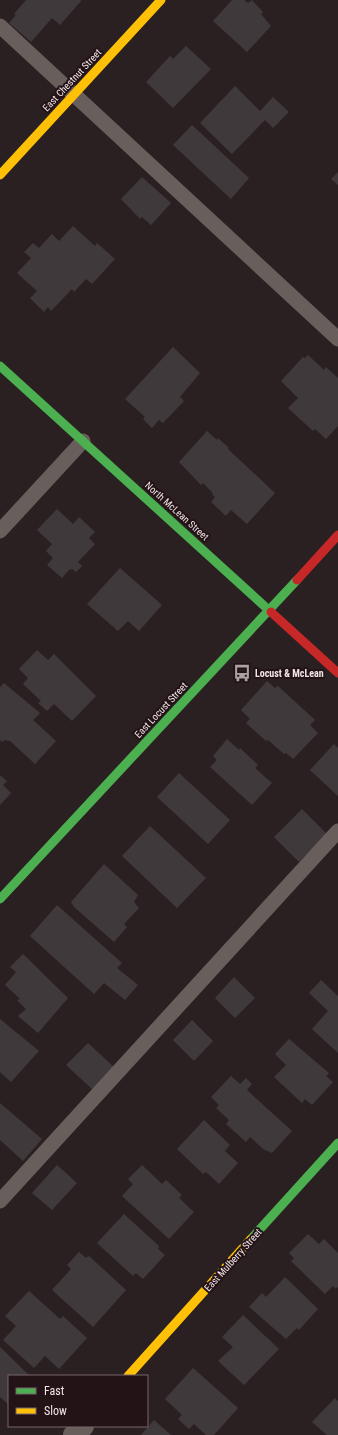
<svg xmlns="http://www.w3.org/2000/svg" width="338" height="1435" font-family="'Roboto Condensed',sans-serif">
<style>
.building{fill:#40393c}
.lines{fill:none;stroke-linecap:round;stroke-linejoin:round}
.lane{stroke:#685f5c;stroke-width:15}
.street{stroke:#685f5c;stroke-width:22}
.fast{stroke:#4caf50;stroke-width:9}
.slow{stroke:#ffc107;stroke-width:9}
.jam{stroke:#c62828;stroke-width:9}
.labels{text-anchor:middle;dominant-baseline:central;stroke-width:4;stroke-linejoin:round;paint-order:stroke}
.street-label{font-size:10px;fill:#f2e6e8;stroke:#231317}
.poi-label{font-size:10px;font-weight:bold;fill:#f2e6e8;stroke:#231317;text-anchor:start}
</style>
<rect width="100%" height="100%" fill="#2a2022"/>
<g class="building">
<path d="M 26,0 L 81,0 L 81,1 L 60,25 L 52,18 L 31,42 L 9,23 L 16,15 L 14,14 Z"/>
<path d="M 232,0 L 244,0 L 248,3 L 252,0 L 263,12 L 261,14 L 271,26 L 247,52 L 213,21 Z"/>
<path d="M 186,46 L 211,69 L 173,108 L 146,82 L 170,56 L 173,59 Z"/>
<path d="M 235,86 L 260,111 L 273,97 L 289,112 L 273,128 L 265,120 L 232,154 L 200,123 Z"/>
<path d="M 192,125 L 249,178 L 231,199 L 173,145 Z"/>
<path d="M 338,172 L 338,185 L 331,179 Z"/>
<path d="M 142,177 L 171,203 L 151,225 L 142,217 L 140,219 L 121,199 Z"/>
<path d="M 73,226 L 95,246 L 97,243 L 115,259 L 92,284 L 86,279 L 74,292 L 72,289 L 51,311 L 48,307 L 44,312 L 30,298 L 37,291 L 17,273 L 31,258 L 24,252 L 33,243 L 39,248 L 52,234 L 59,241 Z"/>
<path d="M 173,347 L 200,373 L 180,397 L 184,401 L 163,423 L 159,420 L 152,428 L 143,419 L 145,417 L 125,399 Z"/>
<path d="M 308,355 L 324,370 L 326,367 L 338,378 L 338,426 L 326,439 L 315,429 L 313,431 L 288,408 L 298,398 L 281,381 L 303,357 L 305,358 Z"/>
<path d="M 207,431 L 217,440 L 218,438 L 229,448 L 228,449 L 275,493 L 247,524 L 231,510 L 226,516 L 211,502 L 215,497 L 212,494 L 213,493 L 203,483 L 201,485 L 179,462 Z"/>
<path d="M 57,509 L 73,524 L 79,517 L 95,532 L 89,538 L 95,544 L 78,562 L 82,566 L 76,572 L 72,569 L 69,570 L 62,578 L 47,565 L 53,558 L 46,551 L 52,544 L 37,530 Z"/>
<path d="M 120,568 L 162,605 L 139,631 L 128,621 L 118,631 L 87,604 Z"/>
<path d="M 37,650 L 48,660 L 54,654 L 96,696 L 72,721 L 54,704 L 47,711 L 38,703 L 41,701 L 23,684 L 28,678 L 19,669 Z"/>
<path d="M 267,681 L 275,688 L 278,686 L 315,720 L 310,725 L 318,733 L 293,759 L 286,753 L 284,754 L 268,740 L 266,741 L 246,723 L 250,719 L 241,710 Z"/>
<path d="M 4,683 L 40,713 L 33,720 L 56,741 L 35,764 L 10,741 L 5,740 L 2,742 L 0,740 L 0,687 Z"/>
<path d="M 227,739 L 239,750 L 240,748 L 258,765 L 255,768 L 272,783 L 252,805 L 210,767 L 217,760 L 213,756 Z"/>
<path d="M 334,744 L 338,748 L 338,796 L 310,770 Z"/>
<path d="M 179,773 L 230,820 L 208,844 L 157,797 Z"/>
<path d="M 0,775 L 7,781 L 3,785 L 11,793 L 0,805 Z"/>
<path d="M 302,809 L 327,834 L 299,862 L 274,837 Z"/>
<path d="M 150,826 L 206,878 L 177,908 L 122,856 Z"/>
<path d="M 104,864 L 138,895 L 134,902 L 139,908 L 124,924 L 127,927 L 114,942 L 74,907 L 71,902 Z"/>
<path d="M 57,905 L 122,963 L 117,968 L 138,985 L 125,1000 L 104,983 L 94,994 L 30,936 Z"/>
<path d="M 23,954 L 68,998 L 38,1033 L 18,1016 L 26,1009 L 17,1000 L 20,999 L 5,985 L 16,972 L 10,967 Z"/>
<path d="M 234,977 L 255,998 L 235,1018 L 215,998 Z"/>
<path d="M 321,980 L 338,996 L 338,1053 L 312,1029 L 328,1011 L 309,993 Z"/>
<path d="M 0,1019 L 39,1051 L 11,1082 L 0,1072 Z"/>
<path d="M 192,1020 L 213,1041 L 194,1061 L 173,1040 Z"/>
<path d="M 289,1039 L 329,1073 L 326,1076 L 333,1082 L 312,1105 L 305,1099 L 302,1103 L 274,1077 L 286,1065 L 275,1054 Z"/>
<path d="M 88,1043 L 114,1067 L 93,1090 L 66,1065 Z"/>
<path d="M 231,1076 L 240,1084 L 246,1078 L 252,1084 L 247,1090 L 292,1131 L 272,1153 L 263,1149 L 250,1137 L 246,1142 L 226,1124 L 229,1120 L 216,1108 L 219,1105 L 211,1097 Z"/>
<path d="M 0,1103 L 42,1139 L 23,1161 L 0,1140 Z"/>
<path d="M 204,1120 L 230,1145 L 225,1151 L 238,1163 L 219,1184 L 206,1172 L 203,1174 L 177,1149 Z"/>
<path d="M 57,1165 L 77,1183 L 52,1210 L 32,1193 Z"/>
<path d="M 142,1165 L 162,1184 L 166,1180 L 182,1195 L 179,1198 L 194,1212 L 169,1239 L 122,1196 L 133,1184 L 128,1179 Z"/>
<path d="M 124,1214 L 159,1246 L 158,1249 L 165,1255 L 143,1279 L 136,1273 L 133,1276 L 97,1243 Z"/>
<path d="M 308,1234 L 319,1244 L 324,1239 L 338,1253 L 338,1287 L 336,1289 L 333,1286 L 325,1294 L 291,1261 L 294,1258 L 289,1253 Z"/>
<path d="M 79,1252 L 86,1258 L 89,1256 L 126,1290 L 93,1327 L 52,1290 L 71,1269 L 67,1265 Z"/>
<path d="M 285,1277 L 318,1309 L 299,1330 L 297,1328 L 286,1339 L 249,1307 L 262,1293 L 266,1297 Z"/>
<path d="M 29,1291 L 60,1319 L 63,1316 L 87,1338 L 59,1369 L 45,1356 L 34,1368 L 3,1340 L 16,1326 L 5,1316 Z"/>
<path d="M 243,1315 L 279,1349 L 244,1385 L 218,1361 L 233,1347 L 222,1337 Z"/>
<path d="M 0,1347 L 30,1376 L 9,1376 L 9,1405 L 0,1397 Z"/>
<path d="M 193,1368 L 238,1408 L 214,1435 L 206,1435 L 194,1424 L 189,1429 L 178,1419 L 182,1415 L 165,1399 Z"/>
<path d="M 335,1398 L 338,1401 L 338,1435 L 327,1435 L 312,1422 Z"/>
<path d="M 154,1420 L 171,1435 L 141,1435 Z"/>
</g>
<g class="lines">
<g class="lane">
<path d="M 0,26 L 338,339"/>
<path d="M 0,531 L 83,441"/>
<path d="M 0,1201 L 338,831"/>
</g>
<path class="street" d="M 74,1435 L 83,1426"/>
<g class="fast">
<path d="M 0,366 L 271,612"/>
<path d="M 0,899 L 297,580"/>
<path d="M 251,1239 L 338,1143"/>
</g>
<g class="slow">
<path d="M 0,175 L 161,0"/>
<path d="M 128,1376 L 251,1239"/>
</g>
<g class="jam">
<path d="M 297,580 L 338,535"/>
<path d="M 271,612 L 338,673"/>
</g>
</g>
<defs>
<g id="bus-bare" transform="scale(1.38)"><path d="M-5-6H5V4H4V6H2V4H-2V6H-4V4H-5ZM-3.5-4V0h7V-4ZM-3.5 1.2v1.5H-2V1.2ZM2 1.2v1.5H3.5V1.2Z" fill="#aca1a3" stroke="#231317" stroke-width="2.5" paint-order="stroke"/></g>
</defs>
<g fill-rule="evenodd">
<use href="#bus-bare" x="242" y="673"/>
</g>
<g class="labels">
<g class="street-label">
<text transform="translate(72 80) rotate(-47)">East Chestnut Street</text>
<text transform="translate(177 511) rotate(42)">North McLean Street</text>
<text transform="translate(161 710) rotate(-47)">East Locust Street</text>
<text transform="translate(233 1260) rotate(-48)">East Mulberry Street</text>
</g>
<g class="poi-label">
<text x="255" y="673">Locust &amp; McLean</text>
</g>
</g>
<rect x="8" y="1375" width="140" height="52" fill="#231317" stroke="#76676b"/>
<rect x="16" y="1388" width="20" height="6" fill="#4caf50" stroke="#76676b"/>
<text x="44" y="1395" font-size="12" fill="#f2e6e8">Fast</text>
<rect x="16" y="1408" width="20" height="6" fill="#ffc107" stroke="#76676b"/>
<text x="44" y="1415" font-size="12" fill="#f2e6e8">Slow</text>
</svg>
